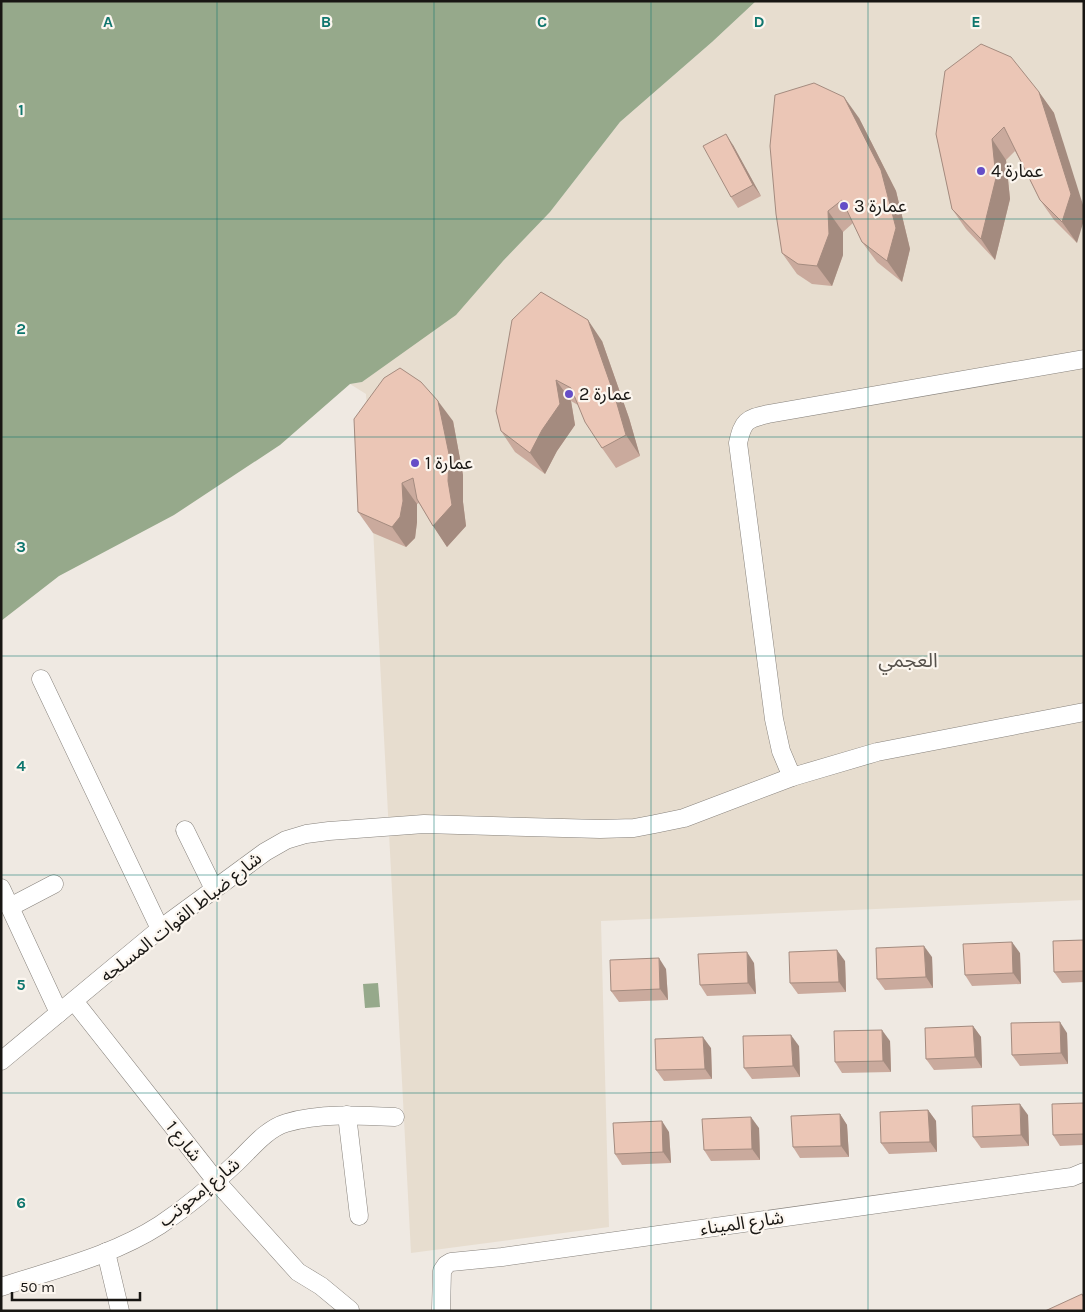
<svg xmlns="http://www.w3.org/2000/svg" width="1085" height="1312" font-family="Karla,'Noto Sans Arabic',sans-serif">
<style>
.built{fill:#e7ddcf}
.water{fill:#96a98b}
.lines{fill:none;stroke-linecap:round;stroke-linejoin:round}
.street-casing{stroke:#87827c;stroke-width:19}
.street{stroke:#fff;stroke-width:18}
.wall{fill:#caaa9d}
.shaded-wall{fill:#a48b7f}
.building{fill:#ebc6b6;stroke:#a48b7f}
.grid{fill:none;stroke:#0f766e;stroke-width:1;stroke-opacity:0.55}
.poi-dot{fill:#654ec7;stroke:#fcf6ef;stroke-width:2}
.labels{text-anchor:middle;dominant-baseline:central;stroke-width:4.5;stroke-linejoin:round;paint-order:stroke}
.poi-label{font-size:18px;fill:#181613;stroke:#fcf6ef;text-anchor:start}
.street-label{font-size:18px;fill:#181613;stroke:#fcf6ef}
.quarter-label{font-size:20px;fill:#58534d;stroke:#fcf6ef}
.grid-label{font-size:16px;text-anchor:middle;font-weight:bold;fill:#0f766e;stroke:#fcf6ef;stroke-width:4.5;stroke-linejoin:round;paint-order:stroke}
</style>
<rect width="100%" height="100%" fill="#efe9e2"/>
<path class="built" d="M 756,1 L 1084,1 L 1084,900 L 601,921 L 609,1227 L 411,1253 L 366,394 L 350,384 L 362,382 L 503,261 L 550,212 L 620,122 L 712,42 Z"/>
<g class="water">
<path d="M 1,1 L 756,1 L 712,42 L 620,122 L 550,212 L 503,261 L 456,315 L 362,382 L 350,384 L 280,445 L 174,515 L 59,576 L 1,621 Z"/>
<path d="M 378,983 L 380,1007 L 365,1008 L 363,984 Z"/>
</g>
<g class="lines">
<g class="street-casing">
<g id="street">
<path d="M 41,679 L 160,929"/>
<path d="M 792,777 L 781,751 L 774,719 L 738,443 C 743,421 746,419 768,414 L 1084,359"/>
<path d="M 185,830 L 214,889"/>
<path d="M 1,888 L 59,1013"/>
<path d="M 10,907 L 54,884"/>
<path d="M 74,1001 L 216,1181 L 298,1272 L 321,1286 L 350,1310"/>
<path d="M 1,1061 L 160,929 L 265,852 L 286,840 L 306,834 L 329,831 L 424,824 L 600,829 L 634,828 L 655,824 L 684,818 L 792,777 L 877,752 L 1084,712"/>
<path d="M 347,1115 L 359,1216"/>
<path d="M 106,1252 L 120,1311"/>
<path d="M 1,1287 C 55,1269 112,1256 160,1225 C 187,1207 213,1185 236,1163 C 251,1149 266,1129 286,1123 C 318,1113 362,1115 395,1117"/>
<path d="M 441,1311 L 442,1271 L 446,1265 L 451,1262 L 502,1257 L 1050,1180 L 1072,1177 L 1084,1172"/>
</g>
</g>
<use href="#street" class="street"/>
</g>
<g class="wall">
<path d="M 1039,92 L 1054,113 L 1077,243 L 1054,220 L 1040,200 L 1015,151 L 1006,160 L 1010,199 L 995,260 L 966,229 L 952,209 L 936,134 Z"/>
<path d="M 859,118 L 896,191 L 910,249 L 902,282 L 877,262 L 862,242 L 853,223 L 843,232 L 843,255 L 832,286 L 812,284 L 797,274 L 782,253 Z"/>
<path d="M 733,145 L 761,196 L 738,208 L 731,197 Z"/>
<path d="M 602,341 L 629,418 L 640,456 L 616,468 L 602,448 L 578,405 L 571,401 L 575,425 L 557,451 L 545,474 L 515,452 L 501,431 L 496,411 Z"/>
<path d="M 453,421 L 463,475 L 463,502 L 466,526 L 447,547 L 419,503 L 417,504 L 417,522 L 415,538 L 406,547 L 373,533 L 358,512 Z"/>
<path d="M 1084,940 L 1084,982 L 1062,983 L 1054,972 Z"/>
<path d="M 1020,953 L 1021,984 L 972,986 L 965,975 Z"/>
<path d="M 932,957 L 933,988 L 885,990 L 877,979 Z"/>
<path d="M 845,961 L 846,992 L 798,994 L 790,983 Z"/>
<path d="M 754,963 L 756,994 L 707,996 L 700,985 Z"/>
<path d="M 666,969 L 668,1000 L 619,1002 L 611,991 Z"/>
<path d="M 973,1026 L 981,1037 L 982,1068 L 934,1070 L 926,1059 Z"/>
<path d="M 1067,1033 L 1068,1064 L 1020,1066 L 1012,1055 Z"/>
<path d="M 890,1041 L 891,1072 L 842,1073 L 835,1062 Z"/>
<path d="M 799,1046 L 800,1077 L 752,1079 L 744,1068 Z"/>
<path d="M 711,1048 L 712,1079 L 664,1081 L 656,1070 Z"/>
<path d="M 1084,1103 L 1084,1145 L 1060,1146 L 1053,1135 Z"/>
<path d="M 928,1110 L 936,1121 L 937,1152 L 889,1154 L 881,1143 Z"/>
<path d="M 840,1114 L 847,1125 L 849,1157 L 800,1158 L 793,1147 Z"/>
<path d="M 1028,1115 L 1029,1146 L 981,1148 L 973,1137 Z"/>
<path d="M 759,1128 L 760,1160 L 711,1161 L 704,1150 Z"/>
<path d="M 669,1132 L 671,1163 L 622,1165 L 615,1154 Z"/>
</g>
<g class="shaded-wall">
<path d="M 1039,92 L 1054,113 L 1084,208 L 1084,220 L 1077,243 L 1062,222 Z"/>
<path d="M 844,97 L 859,118 L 896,191 L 910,249 L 902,282 L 887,261 Z"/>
<path d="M 726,134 L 733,145 L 761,196 L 753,185 Z"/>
<path d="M 992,139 L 1006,160 L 1010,199 L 995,260 L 981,239 Z"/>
<path d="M 828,211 L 843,232 L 843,255 L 832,286 L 817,266 Z"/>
<path d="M 588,320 L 602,341 L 629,418 L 640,456 L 626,435 Z"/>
<path d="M 556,380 L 571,401 L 575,425 L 557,451 L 545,474 L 530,453 Z"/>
<path d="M 438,401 L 453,421 L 463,475 L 463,502 L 466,526 L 447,547 L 433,526 Z"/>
<path d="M 402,483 L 417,504 L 417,522 L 415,538 L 406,547 L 392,527 Z"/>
<path d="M 1012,942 L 1020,953 L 1021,984 L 1013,973 Z"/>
<path d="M 924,946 L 932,957 L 933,988 L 926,977 Z"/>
<path d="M 837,950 L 845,961 L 846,992 L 839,982 Z"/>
<path d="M 747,952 L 754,963 L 756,994 L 748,983 Z"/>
<path d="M 659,958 L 666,969 L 668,1000 L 660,989 Z"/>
<path d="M 1060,1022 L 1067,1033 L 1068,1064 L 1061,1053 Z"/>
<path d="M 973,1026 L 981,1037 L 982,1068 L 975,1057 Z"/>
<path d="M 882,1030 L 890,1041 L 891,1072 L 883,1061 Z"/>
<path d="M 791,1035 L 799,1046 L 800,1077 L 793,1066 Z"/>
<path d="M 703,1037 L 711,1048 L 712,1079 L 705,1069 Z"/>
<path d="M 1020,1104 L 1028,1115 L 1029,1146 L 1021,1135 Z"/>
<path d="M 928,1110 L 936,1121 L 937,1152 L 930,1142 Z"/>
<path d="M 840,1114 L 847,1125 L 849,1157 L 841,1146 Z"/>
<path d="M 751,1117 L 759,1128 L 760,1160 L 752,1149 Z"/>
<path d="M 662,1121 L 669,1132 L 671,1163 L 663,1152 Z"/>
</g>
<g class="building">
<path d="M 981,44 L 1011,57 L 1039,92 L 1071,194 L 1062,222 L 1040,200 L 1004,127 L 992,139 L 996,178 L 981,239 L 952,209 L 936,134 L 945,71 Z"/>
<path d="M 814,83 L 844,97 L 881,170 L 896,228 L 887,261 L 862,242 L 842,200 L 828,211 L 829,234 L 817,266 L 798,264 L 782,253 L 776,214 L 770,146 L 775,95 Z"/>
<path d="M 726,134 L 753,185 L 731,197 L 703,146 Z"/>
<path d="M 541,292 L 588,320 L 615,397 L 626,435 L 602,448 L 585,422 L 571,388 L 556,380 L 560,404 L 542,430 L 530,453 L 501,431 L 496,411 L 512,320 Z"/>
<path d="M 400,368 L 421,382 L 438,401 L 449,454 L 448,481 L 452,505 L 433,526 L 417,499 L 413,478 L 402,483 L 403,501 L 400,517 L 392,527 L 358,512 L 354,419 L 384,378 Z"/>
<path d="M 1084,940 L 1084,971 L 1054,972 L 1053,941 Z"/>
<path d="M 1012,942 L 1013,973 L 965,975 L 963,944 Z"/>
<path d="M 924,946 L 926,977 L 877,979 L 876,948 Z"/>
<path d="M 837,950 L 839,982 L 790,983 L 789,952 Z"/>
<path d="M 747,952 L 748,983 L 700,985 L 698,954 Z"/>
<path d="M 659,958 L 660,989 L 611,991 L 610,960 Z"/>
<path d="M 1060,1022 L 1061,1053 L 1012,1055 L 1011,1023 Z"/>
<path d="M 973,1026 L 975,1057 L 926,1059 L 925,1028 Z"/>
<path d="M 882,1030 L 883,1061 L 835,1062 L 834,1031 Z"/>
<path d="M 791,1035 L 793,1066 L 744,1068 L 743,1036 Z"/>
<path d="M 703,1037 L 705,1069 L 656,1070 L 655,1039 Z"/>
<path d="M 1084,1103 L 1084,1134 L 1053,1135 L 1052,1104 Z"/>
<path d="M 1020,1104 L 1021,1135 L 973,1137 L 972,1106 Z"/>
<path d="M 928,1110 L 930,1142 L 881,1143 L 880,1112 Z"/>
<path d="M 840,1114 L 841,1146 L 793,1147 L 791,1116 Z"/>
<path d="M 751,1117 L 752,1149 L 704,1150 L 702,1119 Z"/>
<path d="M 662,1121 L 663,1152 L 615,1154 L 613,1123 Z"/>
<path d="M 1082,1294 L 1084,1298 L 1084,1311 L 1045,1311 Z"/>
</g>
<path class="grid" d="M 217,1 L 217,1311M 434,1 L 434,1311M 651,1 L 651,1311M 868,1 L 868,1311M 1,219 L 1084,219M 1,437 L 1084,437M 1,656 L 1084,656M 1,875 L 1084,875M 1,1093 L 1084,1093"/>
<g class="poi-dot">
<circle cx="981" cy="171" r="5"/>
<circle cx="844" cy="206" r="5"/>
<circle cx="569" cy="394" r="5"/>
<circle cx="415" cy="463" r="5"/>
</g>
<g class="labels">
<g class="poi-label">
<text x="991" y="171">عمارة 4</text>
<text x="854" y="206">عمارة 3</text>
<text x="579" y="394">عمارة 2</text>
<text x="425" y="463">عمارة 1</text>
</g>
<g class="street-label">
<text transform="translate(181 917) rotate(-38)">شارع ضباط القوات المسلحه</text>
<text transform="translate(184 1141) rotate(52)">شارع 1</text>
<text transform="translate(199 1192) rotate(-39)">شارع إمحوتب</text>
<text transform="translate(742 1223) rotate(-8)">شارع الميناء</text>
</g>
<g class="quarter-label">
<text x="908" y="660">العجمي</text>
</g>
</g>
<g class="grid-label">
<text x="108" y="27">A</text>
<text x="326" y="27">B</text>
<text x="542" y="27">C</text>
<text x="759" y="27">D</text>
<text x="976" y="27">E</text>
<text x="21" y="115">1</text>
<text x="21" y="334">2</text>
<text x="21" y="552">3</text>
<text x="21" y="771">4</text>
<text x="21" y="990">5</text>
<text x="21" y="1208">6</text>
</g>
<rect width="1085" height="1312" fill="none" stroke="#181613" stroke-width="5"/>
<path d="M12 1292v8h128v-8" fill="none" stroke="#181613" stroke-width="2.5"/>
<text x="20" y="1292" font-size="15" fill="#181613" stroke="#fcf6ef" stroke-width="4" paint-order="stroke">50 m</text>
</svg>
